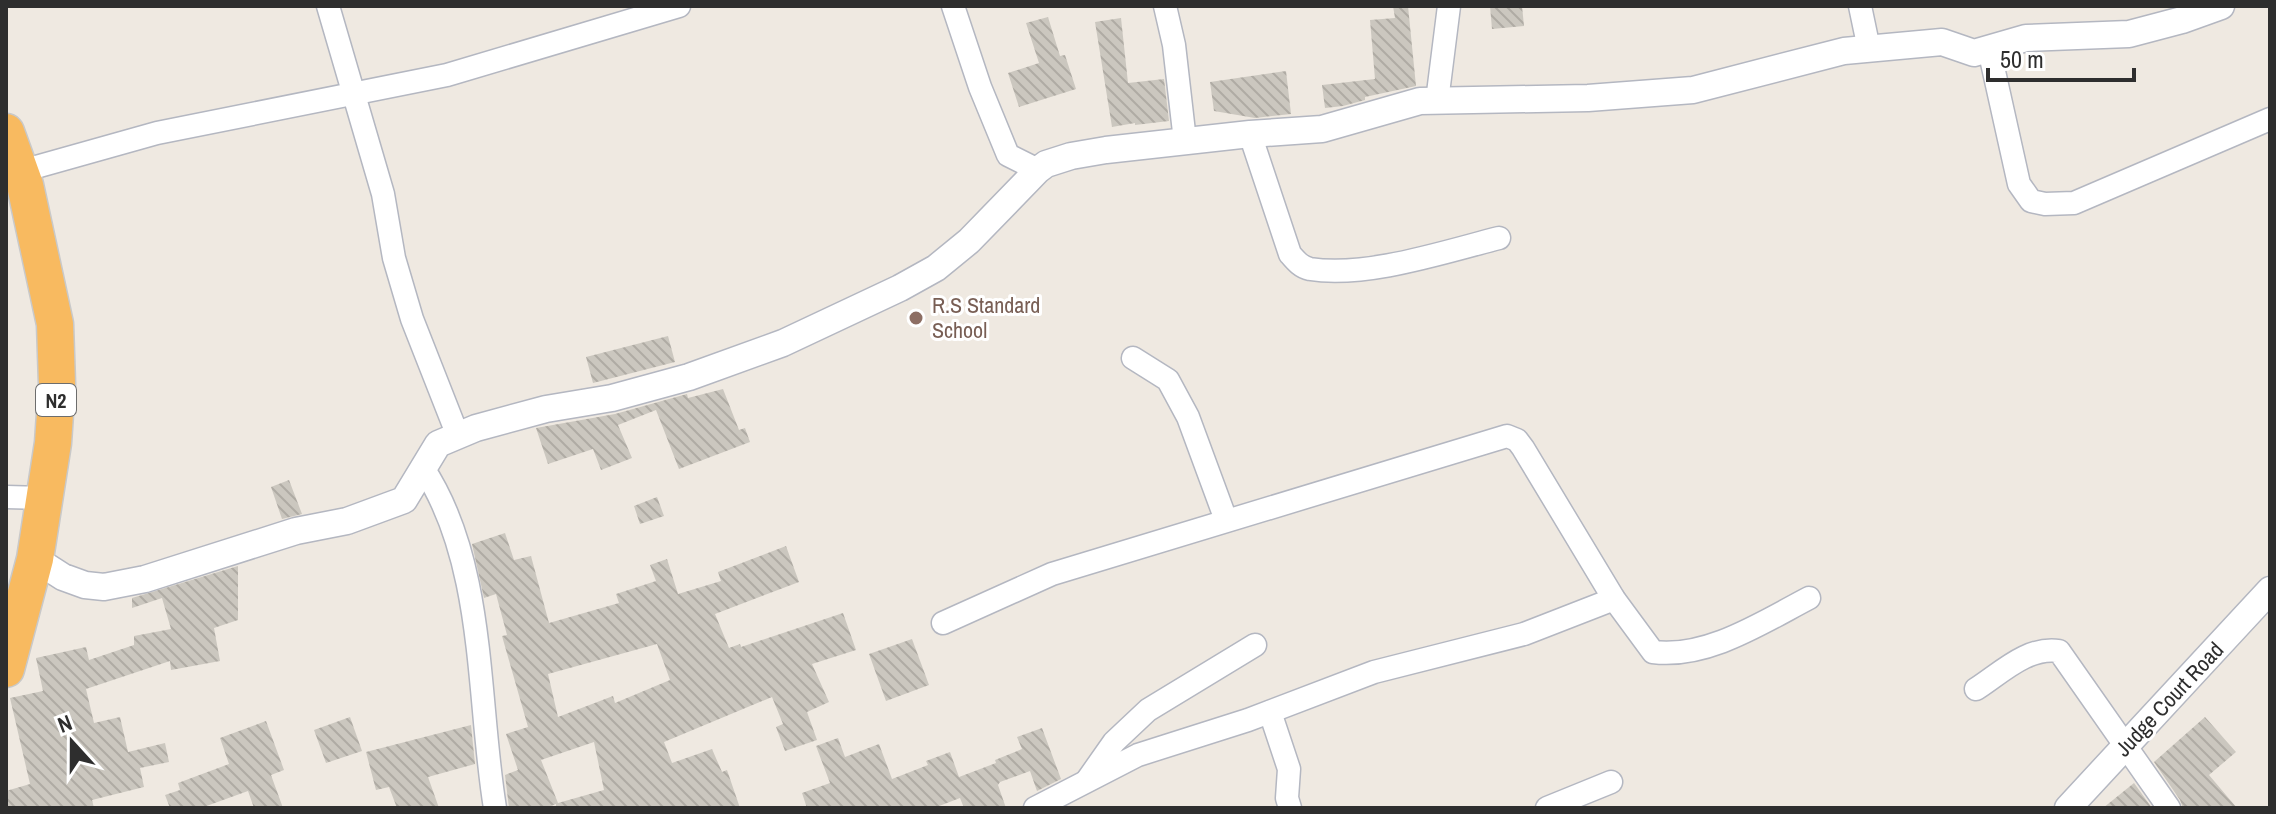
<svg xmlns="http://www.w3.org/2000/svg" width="2276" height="814" font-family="'Archivo Narrow',sans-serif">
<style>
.building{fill:url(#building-back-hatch);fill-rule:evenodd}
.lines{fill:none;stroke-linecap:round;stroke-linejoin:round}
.minor-casing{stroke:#b4b7c1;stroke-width:25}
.tertiary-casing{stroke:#b4b7c1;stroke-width:29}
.trunk-casing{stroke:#c9c9c9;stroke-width:39}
.minor{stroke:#fff;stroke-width:22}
.tertiary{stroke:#fff;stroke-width:26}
.trunk{stroke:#f8ba60;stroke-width:36}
.education-dot{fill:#8d6e63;stroke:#fff;stroke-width:3}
.labels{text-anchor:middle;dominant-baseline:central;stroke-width:6;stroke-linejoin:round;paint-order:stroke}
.shield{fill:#fff;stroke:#6d6d6d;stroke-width:2}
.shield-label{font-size:20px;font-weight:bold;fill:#2e2e2e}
.education-label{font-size:22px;fill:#785e54;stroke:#fff;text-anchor:start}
.street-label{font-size:22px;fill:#2e2e2e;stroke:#fff}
</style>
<defs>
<pattern id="building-back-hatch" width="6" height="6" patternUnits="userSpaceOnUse" patternTransform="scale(2)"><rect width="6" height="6" fill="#cbc7bf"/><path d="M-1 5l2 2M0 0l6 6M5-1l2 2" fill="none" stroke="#afaba4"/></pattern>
</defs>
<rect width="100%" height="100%" fill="#efe9e1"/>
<g class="building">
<path d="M 1393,6 L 1408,6 L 1416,86 L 1365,97 L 1365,100 L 1343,106 L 1325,108 L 1322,85 L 1375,79 L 1370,20 L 1395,18 Z"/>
<path d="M 1490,6 L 1522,6 L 1524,26 L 1492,29 Z"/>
<path d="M 1048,17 L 1060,56 L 1065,55 L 1076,89 L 1019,107 L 1008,73 L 1039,63 L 1026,23 Z"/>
<path d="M 1121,18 L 1128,83 L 1164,79 L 1169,121 L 1135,125 L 1135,123 L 1112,127 L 1095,22 Z"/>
<path d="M 1286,71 L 1291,114 L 1255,118 L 1214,111 L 1210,82 Z"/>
<path d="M 668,336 L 675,362 L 593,383 L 586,357 Z"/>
<path d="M 723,389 L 739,430 L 745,428 L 750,442 L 679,469 L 656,410 L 618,425 L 632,458 L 601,470 L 593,449 L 548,464 L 536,428 L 615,414 L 687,394 L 688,398 Z"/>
<path d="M 289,480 L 302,514 L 282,519 L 271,487 Z"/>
<path d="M 657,497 L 664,516 L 640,524 L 634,506 Z"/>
<path d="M 505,533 L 514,560 L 531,556 L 549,623 L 619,603 L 616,594 L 656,581 L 650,565 L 667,559 L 678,594 L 721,581 L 718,572 L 786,546 L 799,582 L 715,614 L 729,648 L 740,644 L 741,647 L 843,613 L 856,650 L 812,664 L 829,702 L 807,712 L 817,740 L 785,751 L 776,727 L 783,724 L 772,697 L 664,742 L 672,763 L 712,749 L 722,772 L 727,770 L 740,808 L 556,808 L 556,804 L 546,808 L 509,808 L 505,775 L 518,770 L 506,734 L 528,727 L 502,636 L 507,635 L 496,594 L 484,598 L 472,544 ZM 657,644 L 670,680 L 615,703 L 613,696 L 558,717 L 548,674 ZM 594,742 L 604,790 L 558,803 L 541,760 Z"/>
<path d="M 238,566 L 238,620 L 214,628 L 220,661 L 171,670 L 170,661 L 86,689 L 94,723 L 120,717 L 128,752 L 165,743 L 169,762 L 140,768 L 144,787 L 92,800 L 94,808 L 6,808 L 6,791 L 30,784 L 10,698 L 43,691 L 36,658 L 86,647 L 89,660 L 134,645 L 134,636 L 171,629 L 162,598 L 132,608 L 132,598 Z"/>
<path d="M 912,639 L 929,685 L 886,701 L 869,654 Z"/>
<path d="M 350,717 L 362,751 L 326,763 L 314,730 Z"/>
<path d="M 2205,717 L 2236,752 L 2209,775 L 2237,808 L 2183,808 L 2180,800 L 2154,762 Z"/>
<path d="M 266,721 L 284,770 L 271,775 L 283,808 L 254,808 L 248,791 L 201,808 L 170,808 L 165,795 L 180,790 L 178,783 L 229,764 L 220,738 Z"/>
<path d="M 471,725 L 475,764 L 428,777 L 439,808 L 397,808 L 389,787 L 376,790 L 366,752 Z"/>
<path d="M 1042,728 L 1061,779 L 1037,791 L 1030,771 L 1000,782 L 998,785 L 1006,808 L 964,808 L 960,798 L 934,808 L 807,808 L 802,793 L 830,783 L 816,746 L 838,738 L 845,757 L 879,744 L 892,779 L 928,765 L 926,761 L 950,752 L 959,777 L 996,763 L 995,760 L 1022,749 L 1017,737 Z"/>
<path d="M 2134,783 L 2152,808 L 2103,808 Z"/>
</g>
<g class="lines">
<g class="minor-casing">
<g id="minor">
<path d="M 328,6 L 383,194 L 394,258 L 412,319 L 458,436"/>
<path d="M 953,6 L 980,87 L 1008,155 L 1038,170"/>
<path d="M 1165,6 L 1174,45 L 1185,141"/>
<path d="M 1860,6 L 1869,49"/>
<path d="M 1989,49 L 2019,184 L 2031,201 L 2045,204 L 2074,203 L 2270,119"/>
<path d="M 1437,101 L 1449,6"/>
<path d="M 1250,134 L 1290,254 C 1296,261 1301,267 1310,269 C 1366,278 1444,252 1499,238"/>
<path d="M 11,174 L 157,133 L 447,75 L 679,6"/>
<path d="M 1133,358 L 1168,380 L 1188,417 L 1226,520"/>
<path d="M 423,468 C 486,563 477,699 495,808"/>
<path d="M 6,497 L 44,498"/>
<path d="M 943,623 L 1052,574 L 1507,436 L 1517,440 L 1523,448 L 1614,599 L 1653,652 C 1707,659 1763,622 1809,598"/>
<path d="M 1976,689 C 2001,673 2028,646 2059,651 L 2169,808"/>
<path d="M 1270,712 L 1289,769 L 1287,798 L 1290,808"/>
<path d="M 1088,779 L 1114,742 L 1148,710 L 1255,645"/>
<path d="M 1035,808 L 1138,755 L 1248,720 L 1374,672 L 1524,634 L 1614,599"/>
<path d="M 1547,808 L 1611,782"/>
</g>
</g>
<g class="tertiary-casing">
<g id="tertiary">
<path d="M 35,559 L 63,577 L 85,585 L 104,587 L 145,579 L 296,531 L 347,521 L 404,500 L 438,444 L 476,428 L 546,409 L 612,398 L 689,377 L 783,343 L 900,288 L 936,268 L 969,241 L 1038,170 L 1046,164 L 1071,156 L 1106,150 L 1250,134 L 1322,129 L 1420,101 L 1588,98 L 1693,90 L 1844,51 L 1942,42 L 1974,53 L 2026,38 L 2129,34 L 2182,20 L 2221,6"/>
<path d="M 2068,808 L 2270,590"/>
</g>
</g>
<g class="trunk-casing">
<path id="trunk" d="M 6,132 L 25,185 L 55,324 L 57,384 L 53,443 L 35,559 L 6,669"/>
</g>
<use href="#minor" class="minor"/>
<use href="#tertiary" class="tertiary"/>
<use href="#trunk" class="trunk"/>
</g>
<circle class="education-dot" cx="916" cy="318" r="8"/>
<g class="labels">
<rect class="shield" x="36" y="384" width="40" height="32" rx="6"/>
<g class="shield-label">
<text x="56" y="400">N2</text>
</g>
<g class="education-label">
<text x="932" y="305">R.S Standard<tspan x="932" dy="25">School</tspan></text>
</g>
<g class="street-label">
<text transform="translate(2169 699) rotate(-47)">Judge Court Road</text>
</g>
</g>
<rect width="2276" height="814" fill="none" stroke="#2e2e2e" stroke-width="16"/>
<g transform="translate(72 742) rotate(339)" stroke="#ffffff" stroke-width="6" paint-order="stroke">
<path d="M0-6L14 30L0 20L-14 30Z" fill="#2e2e2e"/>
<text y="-12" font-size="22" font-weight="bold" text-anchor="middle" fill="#2e2e2e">N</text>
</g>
<path d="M1988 68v12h146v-12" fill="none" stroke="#2e2e2e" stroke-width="4"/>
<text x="2000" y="68" font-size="24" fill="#2e2e2e" stroke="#ffffff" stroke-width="6" paint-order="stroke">50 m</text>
</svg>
